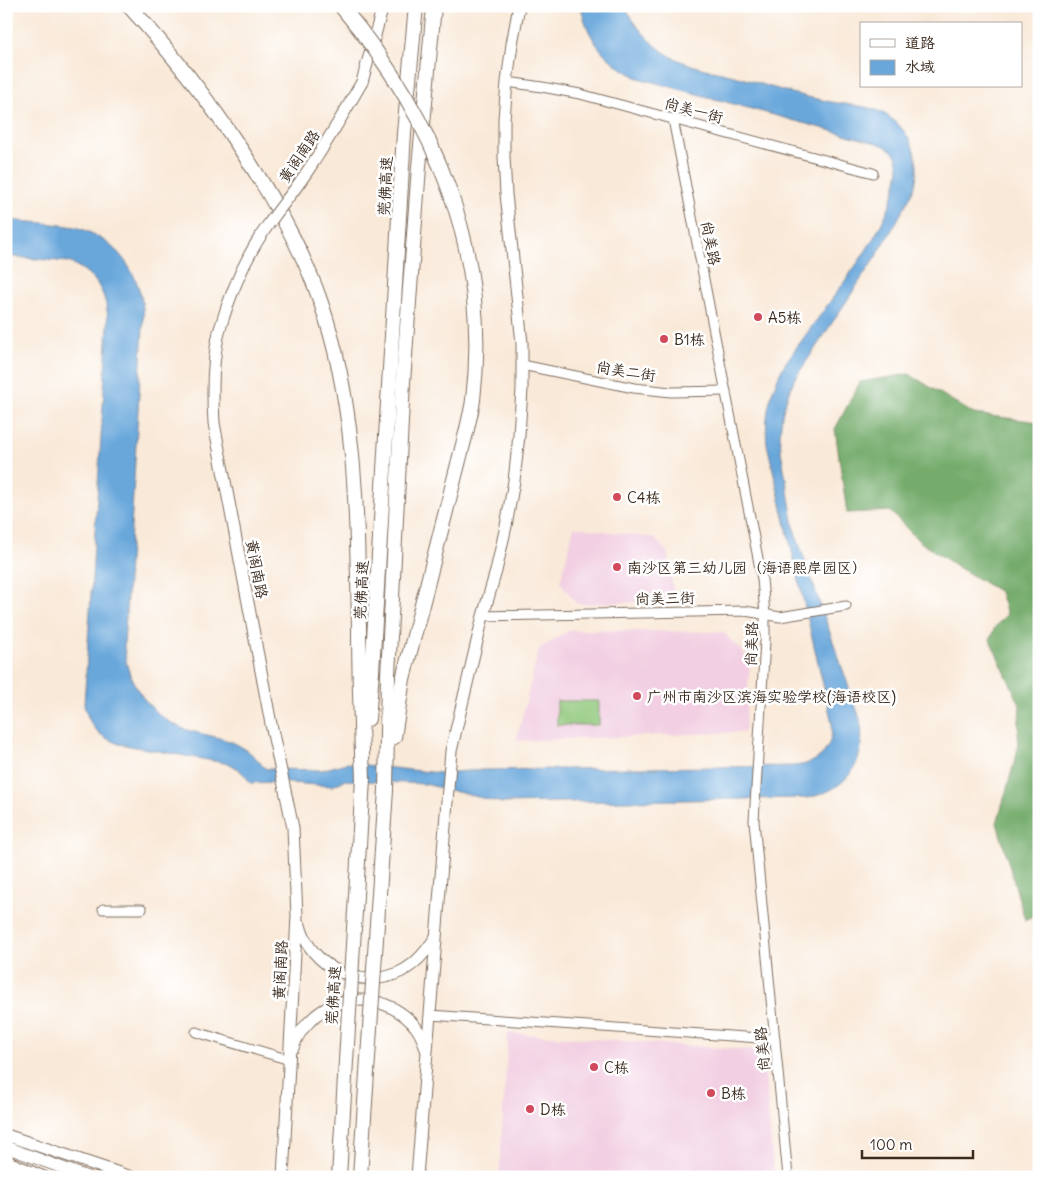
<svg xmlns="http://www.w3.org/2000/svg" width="1045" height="1183" font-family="Delius,'LXGW WenKai TC',sans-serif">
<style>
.built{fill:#f2cfe2}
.green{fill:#90c87c;stroke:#66794d}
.forest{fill:#74ac6c;stroke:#586b45}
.water{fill:#69a7db;stroke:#52687c}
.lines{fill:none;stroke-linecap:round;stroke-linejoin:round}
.minor-casing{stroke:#7e6d5f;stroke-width:11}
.major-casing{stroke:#7e6d5f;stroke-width:13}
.highway-casing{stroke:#7e6d5f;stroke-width:16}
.minor{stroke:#fff;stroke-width:9}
.major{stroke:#fff;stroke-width:11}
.highway{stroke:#fff;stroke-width:14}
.major-bridge-casing{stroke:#7e6d5f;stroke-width:13;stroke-linecap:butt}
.highway-bridge-casing{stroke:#7e6d5f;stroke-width:16;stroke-linecap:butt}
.major-bridge{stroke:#fff;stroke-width:11}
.highway-bridge{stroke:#fff;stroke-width:14}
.poi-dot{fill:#d1495b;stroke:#fff;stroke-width:2}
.labels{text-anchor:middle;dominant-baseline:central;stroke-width:5;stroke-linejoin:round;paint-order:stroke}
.street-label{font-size:15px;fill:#3b2a1e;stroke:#fff}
.poi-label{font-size:15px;fill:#3b2a1e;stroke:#fff;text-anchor:start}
</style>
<rect width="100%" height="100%" fill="#fff"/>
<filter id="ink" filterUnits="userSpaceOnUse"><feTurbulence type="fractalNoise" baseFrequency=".02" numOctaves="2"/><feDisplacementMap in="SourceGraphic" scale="10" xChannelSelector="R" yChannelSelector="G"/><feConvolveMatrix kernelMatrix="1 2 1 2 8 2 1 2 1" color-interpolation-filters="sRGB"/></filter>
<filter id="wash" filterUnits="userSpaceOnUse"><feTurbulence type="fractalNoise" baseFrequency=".0096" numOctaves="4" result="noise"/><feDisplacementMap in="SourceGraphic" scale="20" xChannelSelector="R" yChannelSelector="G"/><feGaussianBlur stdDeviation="1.12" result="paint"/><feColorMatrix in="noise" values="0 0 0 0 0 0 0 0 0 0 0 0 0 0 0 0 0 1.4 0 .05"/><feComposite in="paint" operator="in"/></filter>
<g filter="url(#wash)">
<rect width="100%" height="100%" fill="#f9e9d8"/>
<g class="built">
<path d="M 574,527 L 654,538 L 667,552 L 675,601 L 577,604 L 560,582 Z"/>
<path d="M 570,630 L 723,632 L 750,660 L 745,732 L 516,741 L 539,649 Z"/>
<path d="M 508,1033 L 763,1051 L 774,1177 L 499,1177 Z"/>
</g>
<rect class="green" x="557" y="701" width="42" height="24"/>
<path class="forest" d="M 909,374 L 974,414 L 1039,422 L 1039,913 L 1025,920 L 997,823 L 1017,753 L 1020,705 L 990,640 L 995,627 L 1007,614 L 1000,592 L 958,567 L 919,541 L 890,511 L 847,513 L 835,429 L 860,382 Z"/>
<path class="water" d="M 581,6 L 625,6 C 634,24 647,40 664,52 C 686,67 716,71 742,78 C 768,86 795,95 822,100 C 841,105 863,104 881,112 C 907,125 923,156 915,185 C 912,194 907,203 902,212 C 891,232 880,251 867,270 C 843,307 818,344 794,380 L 787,397 L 782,415 L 780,433 L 781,451 L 795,532 L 860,719 C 868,761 848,790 807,798 L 502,803 L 425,784 L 345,780 L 332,786 L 276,782 L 250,783 C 245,774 239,769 230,764 L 119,744 C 98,736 90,727 84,705 L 108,326 C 108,295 98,274 68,262 L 6,256 L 6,220 C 29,222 53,223 75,227 C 85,229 95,235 103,240 C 126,255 140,281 143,308 C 144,314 143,321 143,327 L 124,646 C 125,652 125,658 127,665 C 135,695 160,723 191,731 C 205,735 219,737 232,742 C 241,746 250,752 257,759 C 260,762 262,766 265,768 C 267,769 270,769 273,769 L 322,770 L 346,763 L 440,773 L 482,770 L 794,766 C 820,764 833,749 832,723 L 767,444 C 764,414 771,388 786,362 C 804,337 822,313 840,288 C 864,254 888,222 897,181 C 898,175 900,168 898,162 C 896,152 889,148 880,144 L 638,78 C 607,62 588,42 581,6 Z"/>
</g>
<g filter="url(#ink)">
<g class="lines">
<g class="minor-casing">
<g id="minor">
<path d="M 507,82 L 542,87 L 580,94 L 873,173"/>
<path d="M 673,119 L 762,579 L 765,614 L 765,641 L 754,821 L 788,1177"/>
<path d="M 522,365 L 634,388 L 671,392 L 726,391"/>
<path d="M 483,616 L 745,611 L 780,617 L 846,606"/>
<path d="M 103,909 L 142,909"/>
<path d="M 430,1015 L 775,1039"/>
<path d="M 196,1032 L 290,1060"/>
</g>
</g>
<g class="major-casing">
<g id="major">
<path d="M 362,82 L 383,6"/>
<path d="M 219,332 C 212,362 212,392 214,423 L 271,724 L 293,828 L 297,916 L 283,1177"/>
<path d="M 300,925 C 310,967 360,991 400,972 C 415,965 426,952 435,938"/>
<path d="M 293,1048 C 296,1038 302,1029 309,1022 C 335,994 377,993 406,1017 C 412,1022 419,1030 422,1038 C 424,1041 424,1045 426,1049"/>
<path d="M 6,1135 L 131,1177"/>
<path d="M 6,1147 L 87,1177"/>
<path d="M 6,1161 L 44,1177"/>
<path d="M 6,1175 L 11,1177"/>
<path d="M 417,1177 L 451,751 L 483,616 L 496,571 L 506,526 L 514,481 L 519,435 L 522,389 L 522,343 L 506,194 L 504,157 L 504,119 L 507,82 L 512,44 L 519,6"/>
</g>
</g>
<g class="highway-casing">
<g id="highway">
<path d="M 129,6 C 170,51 207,98 240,148 C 272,196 301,246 320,300 C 357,405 357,518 359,628 C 359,679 361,729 363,779"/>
<path d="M 368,719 L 372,672 L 404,133 L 416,6"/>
<path d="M 394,737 L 403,679 L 467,429"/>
<path d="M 386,790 L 388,675 L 403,382 L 419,167 L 434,6"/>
</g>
</g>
<use href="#minor" class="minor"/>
<use href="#major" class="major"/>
<use href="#highway" class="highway"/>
<g class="major-bridge-casing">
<path id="major-bridge" d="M 219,332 C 230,294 245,257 268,225 C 279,209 291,195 302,179 C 324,148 343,115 362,82"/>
</g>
<g class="highway-bridge-casing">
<g id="highway-bridge">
<path d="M 341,6 C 435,118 491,251 473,400 C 472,409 469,419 467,429"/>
<path d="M 339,1177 L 363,779"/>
<path d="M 360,1177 L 386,790"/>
</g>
</g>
<use href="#major-bridge" class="major-bridge"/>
<use href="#highway-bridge" class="highway-bridge"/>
</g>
</g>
<g class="poi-dot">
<circle cx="758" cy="317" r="5"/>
<circle cx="664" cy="339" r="5"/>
<circle cx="617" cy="497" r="5"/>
<circle cx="617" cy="567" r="5"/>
<circle cx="637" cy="696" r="5"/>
<circle cx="594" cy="1067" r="5"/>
<circle cx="711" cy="1093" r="5"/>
<circle cx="530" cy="1109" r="5"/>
</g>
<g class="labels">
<g class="street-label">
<text transform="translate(694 110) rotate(15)">尚美一街</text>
<text transform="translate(299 156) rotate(-56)">黄阁南路</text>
<text transform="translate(385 186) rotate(-87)">莞佛高速</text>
<text transform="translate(711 243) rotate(79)">尚美路</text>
<text transform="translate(626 371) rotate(9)">尚美二街</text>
<text transform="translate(257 569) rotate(79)">黄阁南路</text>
<text transform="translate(361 590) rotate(-87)">莞佛高速</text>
<text transform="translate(665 598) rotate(-1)">尚美三街</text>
<text transform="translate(751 644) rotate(-88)">尚美路</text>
<text transform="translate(280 970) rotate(-87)">黄阁南路</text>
<text transform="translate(333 995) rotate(-86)">莞佛高速</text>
<text transform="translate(762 1049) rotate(-95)">尚美路</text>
</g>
<g class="poi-label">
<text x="768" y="317">A5栋</text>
<text x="674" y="339">B1栋</text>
<text x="627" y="497">C4栋</text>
<text x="627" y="567">南沙区第三幼儿园（海语熙岸园区）</text>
<text x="647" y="696">广州市南沙区滨海实验学校(海语校区)</text>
<text x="604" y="1067">C栋</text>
<text x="721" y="1093">B栋</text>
<text x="540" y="1109">D栋</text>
</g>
</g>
<rect width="1045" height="1183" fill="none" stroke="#fff" stroke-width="25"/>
<rect x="860" y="22" width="162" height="65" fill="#ffffff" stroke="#b1aaa5"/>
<rect x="870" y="39" width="25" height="8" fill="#ffffff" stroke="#b1aaa5"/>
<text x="905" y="48" font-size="15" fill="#3b2a1e">道路</text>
<rect x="870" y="60" width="25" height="15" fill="#69a7db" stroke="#b1aaa5"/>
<text x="905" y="72" font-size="15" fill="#3b2a1e">水域</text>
<path d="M862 1150v8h111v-8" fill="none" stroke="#3b2a1e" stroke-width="2.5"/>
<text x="870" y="1150" font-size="15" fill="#3b2a1e" stroke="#ffffff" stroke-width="4" paint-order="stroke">100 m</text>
</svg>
